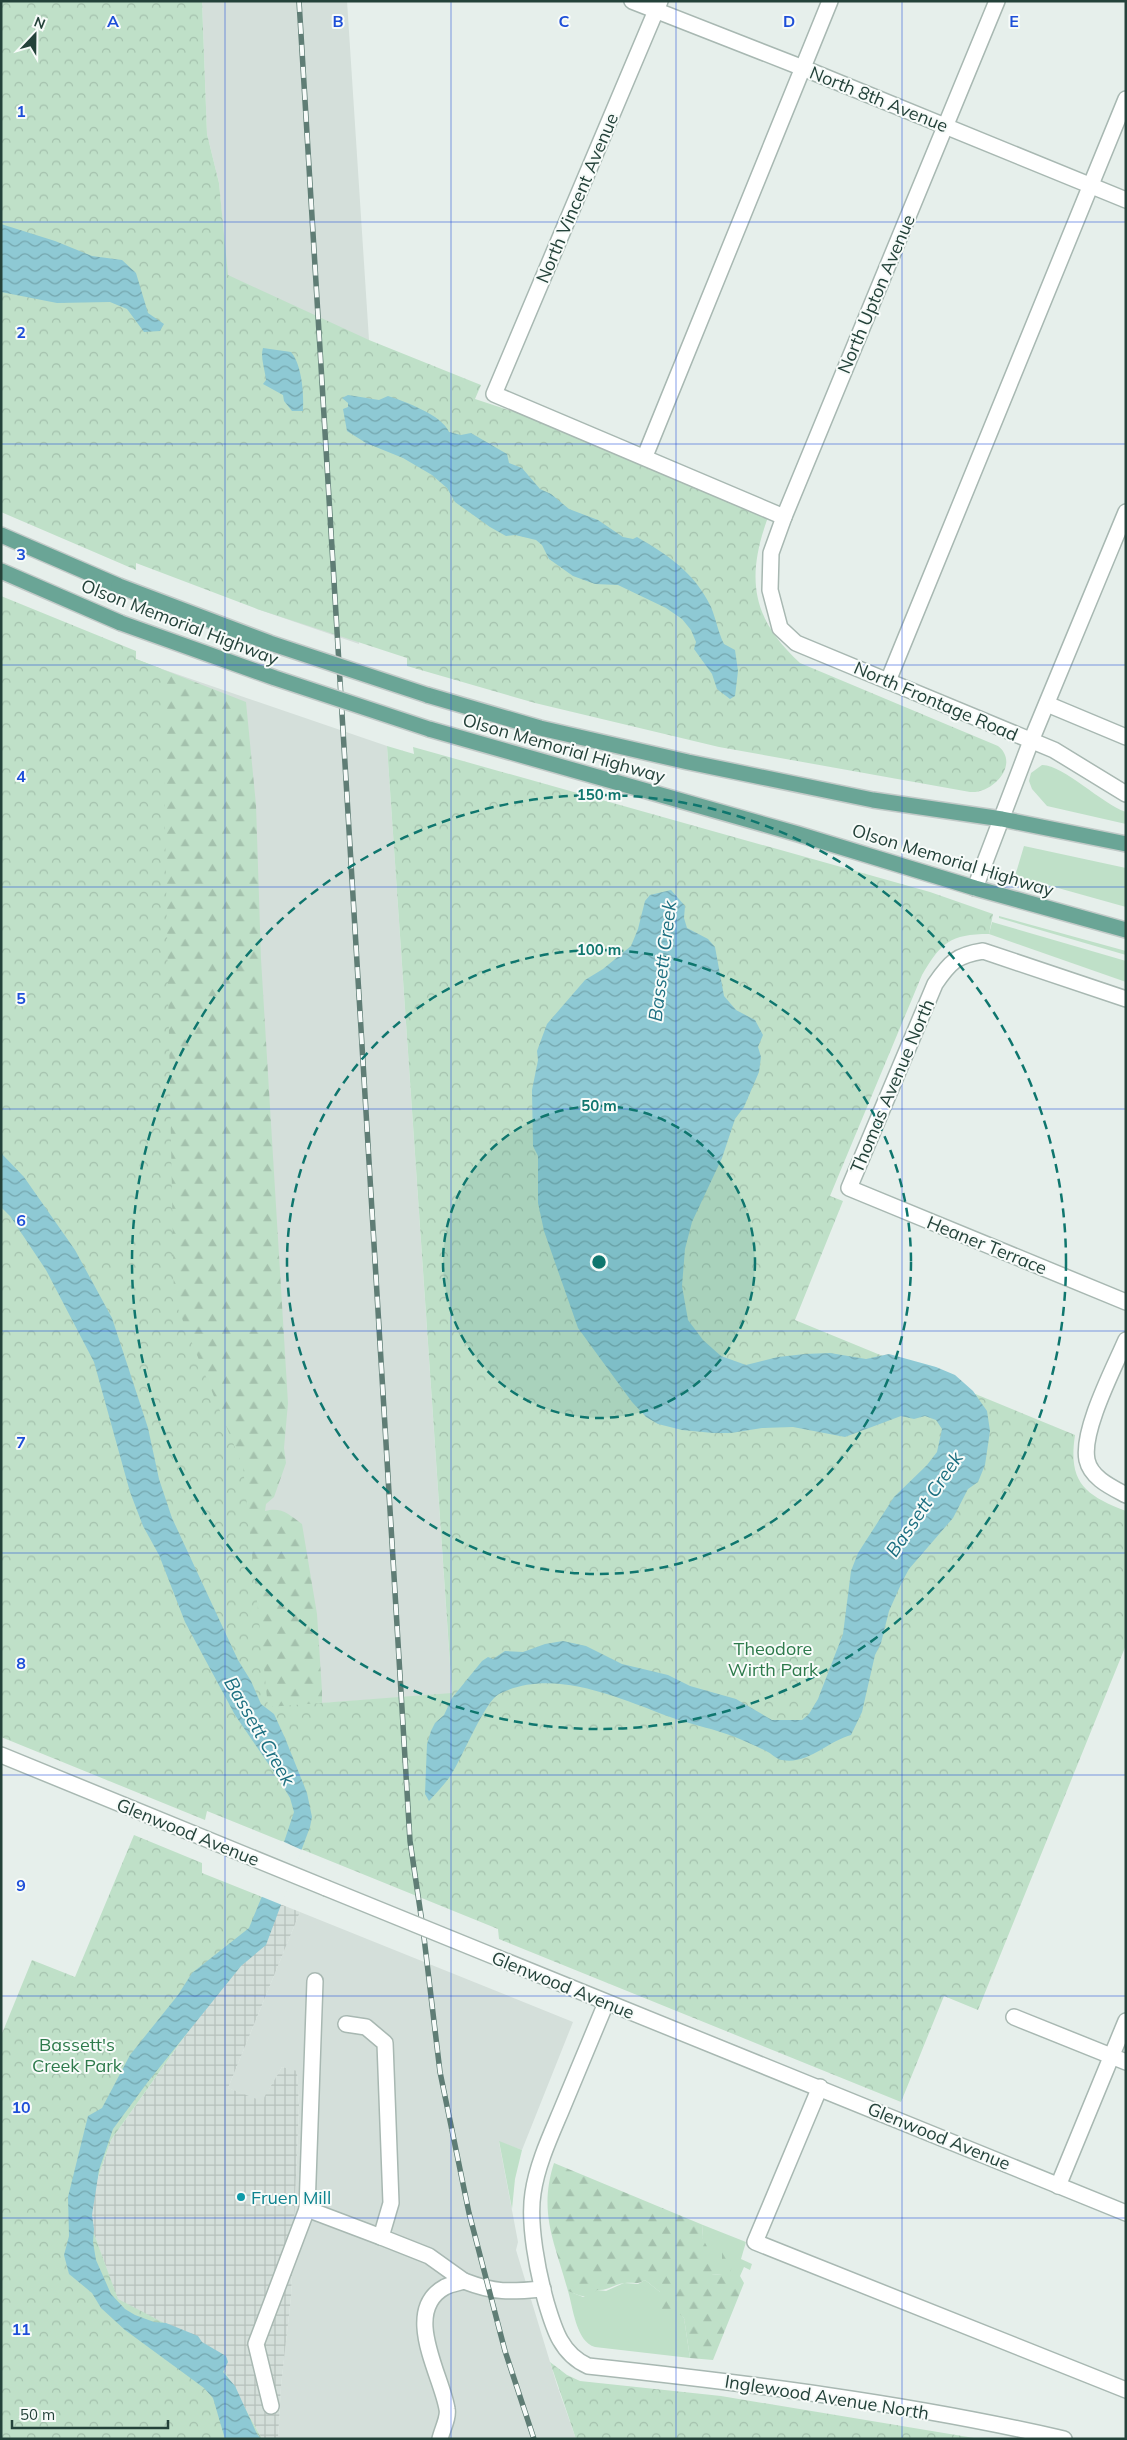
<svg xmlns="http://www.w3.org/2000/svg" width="1127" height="2440" font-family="Mulish,sans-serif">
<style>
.built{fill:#d4dfda}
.industrial{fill:url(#industrial-grid)}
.green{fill:#bfe0c8}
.forest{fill:url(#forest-firs)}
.park{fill:url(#park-crowns)}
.water{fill:url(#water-waves)}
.pier{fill:#e6efeb}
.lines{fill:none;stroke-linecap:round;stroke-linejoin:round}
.minor-casing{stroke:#a8b8b2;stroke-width:18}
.major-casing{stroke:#c2cac8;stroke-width:18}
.minor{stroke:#fff;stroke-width:15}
.major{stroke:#6aa596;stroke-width:15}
.rail-casing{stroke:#5f7d75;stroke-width:5.5}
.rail{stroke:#f7fbf9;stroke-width:4;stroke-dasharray:11;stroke-linecap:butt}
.minor-bridge-casing{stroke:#a8b8b2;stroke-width:18;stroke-linecap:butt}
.major-bridge-casing{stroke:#c2cac8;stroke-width:18;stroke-linecap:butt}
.minor-bridge{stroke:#fff;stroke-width:15}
.major-bridge{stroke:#6aa596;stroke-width:15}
.grid{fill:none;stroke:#1d4ed8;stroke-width:1;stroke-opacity:0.55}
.ring{fill:none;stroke:#0f766e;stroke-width:2.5;stroke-dasharray:9 6}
.culture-dot{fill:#0f9aa8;stroke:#f7fbf9;stroke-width:2}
.labels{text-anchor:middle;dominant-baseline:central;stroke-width:4;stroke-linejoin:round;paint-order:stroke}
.street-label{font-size:18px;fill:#24423a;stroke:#f7fbf9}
.park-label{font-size:18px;fill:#2d7a4b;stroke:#f7fbf9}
.culture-label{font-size:18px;fill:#0d838f;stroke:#f7fbf9;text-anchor:start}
.water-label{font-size:19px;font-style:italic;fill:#1c6f80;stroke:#f7fbf9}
.grid-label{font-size:16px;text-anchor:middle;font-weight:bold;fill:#1d4ed8;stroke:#f7fbf9;stroke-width:4;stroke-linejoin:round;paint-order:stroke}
.centre{fill:#0f766e;stroke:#f7fbf9;stroke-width:2.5}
.ring-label{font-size:15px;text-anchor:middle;font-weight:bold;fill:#0f766e;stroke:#f7fbf9;stroke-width:4;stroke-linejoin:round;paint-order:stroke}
</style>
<defs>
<pattern id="industrial-grid" width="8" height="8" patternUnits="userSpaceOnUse" patternTransform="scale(1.25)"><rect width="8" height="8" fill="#d4dfda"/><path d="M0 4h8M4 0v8" fill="none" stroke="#b6c1bc"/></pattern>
<pattern id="forest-firs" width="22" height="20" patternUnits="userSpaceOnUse" patternTransform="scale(1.25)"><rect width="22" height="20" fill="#bfe0c8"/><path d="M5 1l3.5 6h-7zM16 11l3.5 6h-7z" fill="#a4c1ad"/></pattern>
<pattern id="park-crowns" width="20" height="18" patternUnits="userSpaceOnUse" patternTransform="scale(1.25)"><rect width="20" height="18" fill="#bfe0c8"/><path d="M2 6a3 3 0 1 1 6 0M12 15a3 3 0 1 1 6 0" fill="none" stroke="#a4c1ad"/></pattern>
<pattern id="water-waves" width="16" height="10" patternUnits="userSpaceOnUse" patternTransform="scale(1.25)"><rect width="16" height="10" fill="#8ec9d4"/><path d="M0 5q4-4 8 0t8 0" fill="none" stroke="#74a5ad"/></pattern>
</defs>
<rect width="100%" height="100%" fill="#e6efeb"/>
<g class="built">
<path d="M 202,1 L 347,1 L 369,340 L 359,644 L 257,609 L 219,183 L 207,134 Z"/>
<path d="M 162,669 L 387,746 L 452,1694 L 268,1707 Z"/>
<path d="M 300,1912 L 573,2022 L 522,2150 L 499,2142 L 518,2242 L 516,2250 L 557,2385 L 576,2439 L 278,2439 L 281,2386 L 291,2297 L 299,2105 L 297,2072 L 282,2067 L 262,2102 L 228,2088 Z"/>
</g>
<path class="industrial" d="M 275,1902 L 300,1912 L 228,2088 L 262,2101 L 282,2067 L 297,2071 L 299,2105 L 291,2297 L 281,2386 L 278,2439 L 262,2439 L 212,2348 L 118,2300 L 86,2212 L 111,2140 L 192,2026 L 261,1941 Z"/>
<g class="green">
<path d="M 1042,765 C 1062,764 1102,804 1126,812 L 1126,824 L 1047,806 L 1032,789 L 1029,781 L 1031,773 Z"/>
<path d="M 1024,846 L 1126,868 L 1126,907 L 1015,876 Z"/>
<path d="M 999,916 L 1126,951 L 1126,955 L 999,918 Z"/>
<path d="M 992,922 L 1126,961 L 1126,982 L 989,934 Z"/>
<path d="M 499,2141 L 522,2150 L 515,2179 L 512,2209 Z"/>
<path d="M 703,2225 L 746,2242 L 741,2259 L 752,2264 L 750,2270 L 744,2267 L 740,2276 L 730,2276 L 722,2251 L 722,2274 L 711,2275 L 702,2237 Z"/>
<path d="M 645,2280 L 660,2292 L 684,2318 L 690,2358 L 595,2347 C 576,2342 573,2307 568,2291 L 583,2297 L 597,2290 L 606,2291 L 624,2283 L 638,2284 Z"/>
</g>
<g class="forest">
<path d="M 136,655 L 136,659 L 246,702 L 256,805 L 261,959 L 288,1403 L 284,1448 L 286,1463 L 274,1497 L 266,1504 L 265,1511 C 282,1507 288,1514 302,1524 L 317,1614 L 322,1691 L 322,1720 L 310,1745 L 261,1704 L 1,986 L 90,851 Z"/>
<path d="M 554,2163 L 703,2225 L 702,2237 L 713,2258 L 712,2275 L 722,2274 L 722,2251 L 734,2253 L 730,2276 L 740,2276 L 744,2283 L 713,2360 L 690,2358 L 684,2318 L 676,2311 L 668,2315 L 659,2310 L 660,2292 L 645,2280 C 637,2285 634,2282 625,2283 C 614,2284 608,2291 597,2290 C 587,2300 580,2296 568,2291 C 555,2243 538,2213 554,2163 Z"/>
</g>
<g class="park">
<path d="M 1,1 L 202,1 L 207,134 L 219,183 L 228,275 L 369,340 L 481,385 L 475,399 L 530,417 L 768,517 C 746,578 751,618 800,663 L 998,746 C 1020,763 994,794 970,792 L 719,747 L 535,703 L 407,666 L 407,658 L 257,609 L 136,563 L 136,570 L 1,512 Z"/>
<path d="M 1,596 L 136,651 L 136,659 L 162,669 L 174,1299 L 243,1467 L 268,1707 L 452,1693 L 387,746 L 414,754 L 413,747 L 431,752 L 930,892 L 993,914 L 989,934 C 950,934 941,943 922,975 L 830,1196 L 843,1201 L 795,1320 L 1075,1435 C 1068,1482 1084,1495 1126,1511 L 1126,1645 L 978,2010 L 944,1996 L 901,2102 L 499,1939 L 498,1929 L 207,1811 L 205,1820 L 1,1737 Z"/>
<path d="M 134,1835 L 202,1863 L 202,1873 L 275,1902 L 261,1941 L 192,2026 L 111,2140 L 86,2212 L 118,2299 L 212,2348 L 262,2439 L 1,2439 L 1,2036 L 32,1960 L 75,1977 Z"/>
<path d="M 550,2362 L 567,2375 L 580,2381 L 721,2396 L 980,2439 L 576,2439 Z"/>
</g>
<g class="water">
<path d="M 1,224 L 55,241 L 92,256 L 122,260 L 136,273 L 148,313 L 164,324 L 160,331 L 144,332 L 127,309 L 110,302 L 57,303 L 1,292 Z"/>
<path d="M 263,348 L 291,352 C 302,365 304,394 303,411 L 292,411 L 284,401 L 283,395 L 263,384 L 266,380 C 265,369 260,357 263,348 Z"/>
<path d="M 348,395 L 379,400 L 388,396 C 406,402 442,415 449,432 L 461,435 L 471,433 L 507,454 L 509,463 L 522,468 L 540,489 L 551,494 L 569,509 L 598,520 L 623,537 L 633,539 L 637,537 C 668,555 695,573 711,607 C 716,619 718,632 724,644 L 735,650 L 738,671 L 735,696 L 730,699 L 717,689 L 712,674 L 694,649 L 696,642 L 691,630 L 682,619 L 666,608 L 618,585 L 595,584 L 573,576 L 549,559 L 542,545 L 536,540 L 515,535 L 506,536 L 490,527 L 455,502 L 447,488 L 432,475 L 403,458 L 366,443 L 347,431 L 343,409 L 348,407 L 348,403 L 342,398 Z"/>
<path d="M 671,890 L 685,906 L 684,918 L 687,928 L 708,939 L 715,947 L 724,996 L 736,1010 L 755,1020 L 763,1035 L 758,1047 L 761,1057 L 759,1072 L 744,1107 L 735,1119 L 722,1158 L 692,1222 L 685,1249 L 682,1286 L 688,1320 L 703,1340 L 721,1356 L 746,1365 L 778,1357 L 805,1354 L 830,1353 L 866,1359 L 889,1354 L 936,1367 L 955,1375 L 973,1391 L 987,1411 L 990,1431 L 985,1465 L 978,1482 L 968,1489 L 953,1518 L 909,1569 L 902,1582 L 889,1611 L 881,1643 L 875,1655 L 862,1712 L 851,1735 C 828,1741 808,1765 782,1760 C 776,1759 771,1753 766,1751 C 756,1746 745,1741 735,1737 C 715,1729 693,1725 673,1718 C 621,1699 553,1666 499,1694 C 485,1701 462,1758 451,1775 C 445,1784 437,1792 429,1801 L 425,1794 L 427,1744 L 431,1731 L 435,1723 L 444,1715 L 452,1698 L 482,1661 L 488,1657 L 493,1659 L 505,1651 L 523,1652 L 545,1644 L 563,1641 L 586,1646 L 622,1664 L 668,1675 L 690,1686 L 736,1699 L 772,1720 L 802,1720 L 809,1714 L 818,1699 L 843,1634 L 851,1571 L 858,1553 L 894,1497 L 927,1465 L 937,1452 L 942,1429 L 936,1420 L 925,1416 L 914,1419 L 901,1416 L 845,1437 L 793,1427 L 762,1428 L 731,1433 L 713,1433 L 682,1430 L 658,1424 L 646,1417 L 632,1402 L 578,1328 L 544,1231 L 538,1203 L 538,1156 L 533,1146 L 532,1090 L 538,1060 L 537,1051 L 547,1024 L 585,980 L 603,969 L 631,946 L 638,929 L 645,901 L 650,895 Z"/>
<path d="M 1,1153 L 24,1177 L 75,1250 L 112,1318 L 148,1428 L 159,1479 L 172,1518 L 238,1660 L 251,1681 L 261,1704 L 274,1714 L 285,1738 L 307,1793 L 312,1817 L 310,1827 L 266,1945 L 241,1966 L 147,2083 L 113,2129 L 99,2170 L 92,2215 L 94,2229 L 93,2242 L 96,2260 L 111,2294 L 125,2309 L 135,2315 L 154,2322 L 166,2323 L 198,2336 L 202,2342 L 226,2356 L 228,2362 L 223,2372 L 235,2386 L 257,2434 L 261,2439 L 225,2439 L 213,2398 L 204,2388 L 125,2330 L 101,2308 L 92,2293 L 69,2274 L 64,2255 L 69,2236 L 68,2197 L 88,2116 L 102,2108 L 130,2055 L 178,1995 L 192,1973 L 249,1928 L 284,1842 L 294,1812 L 290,1798 L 278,1778 L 235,1715 L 185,1622 L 159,1555 L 143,1526 L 130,1492 L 94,1362 L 46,1270 L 10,1216 L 1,1207 Z"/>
</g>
<path class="pier" d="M 282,1841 L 302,1850 L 282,1905 L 260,1896 Z"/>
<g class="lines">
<g class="minor-casing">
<g id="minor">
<path d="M 632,1 L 803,68 L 1126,200"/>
<path d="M 660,1 L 494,394 L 784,517"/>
<path d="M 997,1 L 784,517 L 771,553 L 770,590 L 780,628 L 796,643 L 1054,750 L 1126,794"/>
<path d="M 645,456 L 830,1"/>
<path d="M 888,681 L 1126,99"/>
<path d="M 1047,704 L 1126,737"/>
<path d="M 975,888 L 1031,741 L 1126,512"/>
<path d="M 1126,999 L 983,951 C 957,955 950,962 935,984 L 849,1188 L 1126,1302"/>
<path d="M 1126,1340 C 1114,1368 1081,1431 1087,1460 C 1091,1478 1111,1487 1126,1495"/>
<path d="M 1,1755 L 326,1888"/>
<path d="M 498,1958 L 1126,2213"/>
<path d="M 315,1981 L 307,2209 L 381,2237"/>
<path d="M 606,2003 C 591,2039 576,2075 561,2111 C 550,2137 537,2165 533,2193 C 528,2224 538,2273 546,2302 C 554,2329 561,2354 588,2366 C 747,2383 908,2403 1064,2439"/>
<path d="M 1014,2017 L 1126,2062"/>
<path d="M 346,2024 L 366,2027 L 385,2043 L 391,2203 L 381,2237 L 429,2256 L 464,2281"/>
<path d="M 820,2087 L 755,2242 L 1126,2390"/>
<path d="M 1058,2186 L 1126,2021"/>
<path d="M 271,2406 L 256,2344 L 307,2209"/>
<path d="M 440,2439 C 442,2430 449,2417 447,2409 C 442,2376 401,2311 445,2287 C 451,2284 458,2283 464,2281 C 495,2293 509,2292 543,2289"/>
</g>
</g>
<g class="major-casing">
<g id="major">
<path d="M 1,535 L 119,586"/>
<path d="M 1,571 L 121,623"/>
<path d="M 427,695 L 540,728 L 688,762 L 873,800 L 1002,819 L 1126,844"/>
<path d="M 429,729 L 798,834 L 975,888 L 1126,930"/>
</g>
</g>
<use href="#minor" class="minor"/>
<use href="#major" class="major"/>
<g class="rail-casing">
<path id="rail" d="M 299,1 L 410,1841 L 423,1929 L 440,2072 L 469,2213 L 505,2351 L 534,2439"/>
</g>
<use href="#rail" class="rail"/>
<g class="minor-bridge-casing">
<path id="minor-bridge" d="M 326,1888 L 498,1958"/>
</g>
<g class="major-bridge-casing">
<g id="major-bridge">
<path d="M 119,586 L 270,643 L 427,695"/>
<path d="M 121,623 L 275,678 L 429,729"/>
</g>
</g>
<use href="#minor-bridge" class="minor-bridge"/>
<use href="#major-bridge" class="major-bridge"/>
</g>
<path class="grid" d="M 225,1 L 225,2439M 451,1 L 451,2439M 676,1 L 676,2439M 902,1 L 902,2439M 1,222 L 1126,222M 1,444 L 1126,444M 1,665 L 1126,665M 1,887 L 1126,887M 1,1109 L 1126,1109M 1,1331 L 1126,1331M 1,1553 L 1126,1553M 1,1775 L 1126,1775M 1,1996 L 1126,1996M 1,2218 L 1126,2218"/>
<circle cx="599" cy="1262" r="156" fill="#0f766e" fill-opacity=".12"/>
<g class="ring">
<circle cx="599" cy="1262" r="156"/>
<circle cx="599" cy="1262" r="312"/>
<circle cx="599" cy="1262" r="467"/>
</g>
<circle class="culture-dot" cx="241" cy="2197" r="5"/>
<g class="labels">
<g class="street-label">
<text transform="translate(879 99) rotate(22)">North 8th Avenue</text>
<text transform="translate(577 198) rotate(-67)">North Vincent Avenue</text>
<text transform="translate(876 294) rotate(-67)">North Upton Avenue</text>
<text transform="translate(180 622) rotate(21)">Olson Memorial Highway</text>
<text transform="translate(936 701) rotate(23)">North Frontage Road</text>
<text transform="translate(564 748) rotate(16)">Olson Memorial Highway</text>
<text transform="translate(953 860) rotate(17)">Olson Memorial Highway</text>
<text transform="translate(892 1086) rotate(-67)">Thomas Avenue North</text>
<text transform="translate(987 1245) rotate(22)">Heaner Terrace</text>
<text transform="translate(188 1832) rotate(22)">Glenwood Avenue</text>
<text transform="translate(563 1985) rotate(22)">Glenwood Avenue</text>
<text transform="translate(939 2136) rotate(22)">Glenwood Avenue</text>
<text transform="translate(827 2397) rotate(9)">Inglewood Avenue North</text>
</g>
<g class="park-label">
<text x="773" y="1648">Theodore<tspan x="773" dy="21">Wirth Park</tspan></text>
<text x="77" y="2044">Bassett's<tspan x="77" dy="21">Creek Park</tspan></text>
</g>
<g class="culture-label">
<text x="251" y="2197">Fruen Mill</text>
</g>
<g class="water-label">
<text transform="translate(662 961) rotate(-83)">Bassett Creek</text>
<text transform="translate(924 1504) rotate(-56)">Bassett Creek</text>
<text transform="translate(260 1731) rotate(60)">Bassett Creek</text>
</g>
</g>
<g class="grid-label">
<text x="113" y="27">A</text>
<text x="338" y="27">B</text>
<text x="564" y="27">C</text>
<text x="789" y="27">D</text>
<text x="1014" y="27">E</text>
<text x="21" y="117">1</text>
<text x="21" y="338">2</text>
<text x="21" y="560">3</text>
<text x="21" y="782">4</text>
<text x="21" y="1004">5</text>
<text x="21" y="1226">6</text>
<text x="21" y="1448">7</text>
<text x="21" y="1669">8</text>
<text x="21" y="1891">9</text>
<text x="21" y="2113">10</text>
<text x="21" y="2335">11</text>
</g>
<circle cx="599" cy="1262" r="8" class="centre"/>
<g class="ring-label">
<text x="599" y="800">150 m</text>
<text x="599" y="955">100 m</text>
<text x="599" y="1111">50 m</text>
</g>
<rect width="1127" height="2440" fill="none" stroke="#24423a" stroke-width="5"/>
<g transform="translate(35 35) rotate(22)" stroke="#f7fbf9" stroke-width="4" paint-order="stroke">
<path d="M0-4L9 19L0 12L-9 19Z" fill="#24423a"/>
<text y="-8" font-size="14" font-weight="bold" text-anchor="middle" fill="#24423a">N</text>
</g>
<path d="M12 2420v8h156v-8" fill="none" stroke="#24423a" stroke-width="2.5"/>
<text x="20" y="2420" font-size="15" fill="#24423a" stroke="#f7fbf9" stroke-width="4" paint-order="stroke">50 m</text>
</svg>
